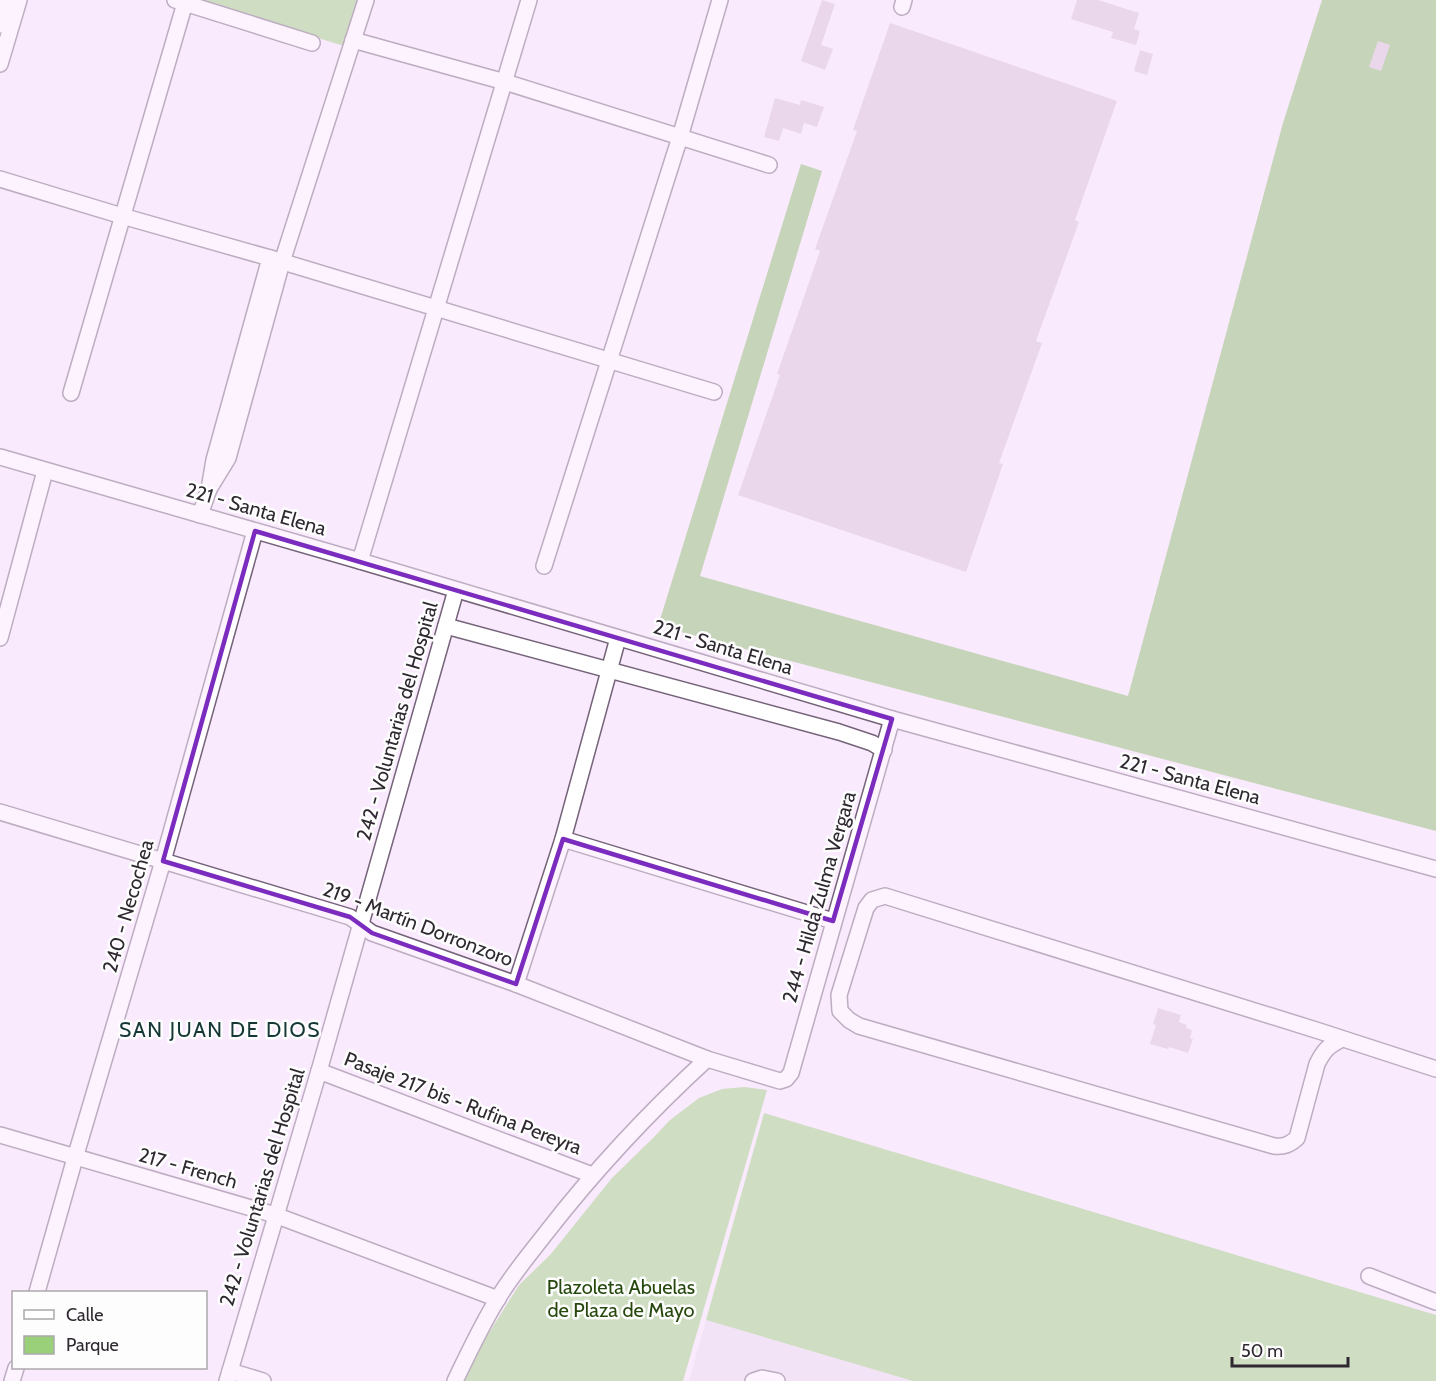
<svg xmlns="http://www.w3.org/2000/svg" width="1436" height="1381" font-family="Cabin,sans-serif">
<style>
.industrial{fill:#ecdcee}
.green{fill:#9bd07b}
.forest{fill:#88bc68}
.building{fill:#d9c1d8}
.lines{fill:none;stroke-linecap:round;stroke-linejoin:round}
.minor-casing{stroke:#756379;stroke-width:18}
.minor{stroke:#fff;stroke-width:15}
.marked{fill:none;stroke:#7b2cbf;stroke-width:4.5;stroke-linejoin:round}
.labels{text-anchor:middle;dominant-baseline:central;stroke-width:5;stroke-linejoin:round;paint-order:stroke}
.street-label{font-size:20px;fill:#2f2831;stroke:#fdfdfd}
.park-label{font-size:20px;fill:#26480c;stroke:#fdfdfd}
.neighbourhood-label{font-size:21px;letter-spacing:1.5px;fill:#153837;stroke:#fdfdfd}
</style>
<rect width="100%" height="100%" fill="#faeafe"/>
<path class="industrial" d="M 706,1320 L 913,1381 L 689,1381 Z"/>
<g class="green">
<path d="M 194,0 L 358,0 L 344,46 Z"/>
<path d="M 744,1087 L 767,1090 L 683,1381 L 461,1381 L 487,1336 L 519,1285 L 550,1255 L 612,1178 L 655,1136 L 670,1120 L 699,1098 L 722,1089 Z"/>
<path d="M 764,1113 L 1436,1315 L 1436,1381 L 913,1381 L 706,1320 Z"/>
</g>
<path class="forest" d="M 1322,0 L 1436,0 L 1436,831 L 658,626 L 801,164 L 822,171 L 700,576 L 1128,696 L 1283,123 Z"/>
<g class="building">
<path d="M 822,0 L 835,4 L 821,45 L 833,49 L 825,70 L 801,61 Z"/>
<path d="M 1077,0 L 1098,0 L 1139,13 L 1134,29 L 1140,31 L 1136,45 L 1111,38 L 1113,32 L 1071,19 Z"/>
<path d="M 890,23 L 1117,101 L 1075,220 L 1079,222 L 1036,341 L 1042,343 L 999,463 L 1003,464 L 966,572 L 738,495 L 780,375 L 777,374 L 820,251 L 815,249 L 857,131 L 853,130 Z"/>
<path d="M 1378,41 L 1390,45 L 1381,71 L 1369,67 Z"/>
<path d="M 1140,50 L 1153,54 L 1147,75 L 1134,71 Z"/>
<path d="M 775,98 L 800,105 L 801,100 L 824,107 L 817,127 L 804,123 L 801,134 L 783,128 L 779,141 L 764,137 Z"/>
<path d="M 1158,1008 L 1181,1015 L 1179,1022 L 1187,1025 L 1186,1028 L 1192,1030 L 1190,1038 L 1193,1039 L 1188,1053 L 1169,1047 L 1168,1049 L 1150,1044 L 1156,1025 L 1153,1024 Z"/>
</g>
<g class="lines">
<g class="minor-casing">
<g id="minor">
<path d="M 175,0 L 312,43"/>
<path d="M 902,7 L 904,0"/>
<path d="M 0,25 L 7,0"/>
<path d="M 353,40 L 505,82 L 769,165"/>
<path d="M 0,64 L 19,0"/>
<path d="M 0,179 L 122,216 L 270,258 L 714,392"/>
<path d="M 71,393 L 185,3"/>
<path d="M 0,457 L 360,561 L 892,719 L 1436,869"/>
<path d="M 209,489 L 228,458 L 282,262 L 366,0"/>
<path d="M 200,515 L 209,489 L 214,460 L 270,258"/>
<path d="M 360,561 L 529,0"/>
<path d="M 544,566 L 680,137 L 720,0"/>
<path d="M 446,626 L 839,732 L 872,743 L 884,750"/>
<path d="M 0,638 L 45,471"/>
<path d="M 0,812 L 350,917 L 372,933 L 516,984 L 707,1059 L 780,1081 L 786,1079 L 791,1073 L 892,719"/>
<path d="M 563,839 L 833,921"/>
<path d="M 516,984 L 563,839 L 618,638"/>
<path d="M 1342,1039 C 1328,1046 1324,1050 1317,1064 L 1297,1138 C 1289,1145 1284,1147 1274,1146 L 859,1026 L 849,1020 L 840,1011 L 839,995 L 866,908 L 872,900 L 885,896 L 1316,1030 L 1436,1069"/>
<path d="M 319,1071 L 592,1175"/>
<path d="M 0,1135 L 275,1215 L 498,1299"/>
<path d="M 1369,1276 L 1436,1302"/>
<path d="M 37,1292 L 75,1158 L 163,861 L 255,531"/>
<path d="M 230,1371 L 263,1381"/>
<path d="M 12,1381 L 16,1368"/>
<path d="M 227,1381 L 319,1071 L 456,590"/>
<path d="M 455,1381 C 468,1354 481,1326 497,1300 C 511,1276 529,1255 546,1233 C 595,1170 648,1113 707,1059"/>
<path d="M 753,1381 L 762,1378 L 777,1381"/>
</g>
</g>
<use href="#minor" class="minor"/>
</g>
<path d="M0 0H1436V1381H0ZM 255,531 L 892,719 L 833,921 L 563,839 L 516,984 L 372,933 L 350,917 L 163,861 Z" fill="#faeafe" fill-opacity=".55" fill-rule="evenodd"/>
<path class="marked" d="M 255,531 L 892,719 L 833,921 L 563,839 L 516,984 L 372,933 L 350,917 L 163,861 Z"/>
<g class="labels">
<g class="street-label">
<text transform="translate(256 509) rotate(16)">221 - Santa Elena</text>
<text transform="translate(723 647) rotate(17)">221 - Santa Elena</text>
<text transform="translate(397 721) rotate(-74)">242 - Voluntarias del Hospital</text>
<text transform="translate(1190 779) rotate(15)">221 - Santa Elena</text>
<text transform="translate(819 897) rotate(-74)">244 - Hilda Zulma Vergara</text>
<text transform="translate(128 906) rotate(-74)">240 - Necochea</text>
<text transform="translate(418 924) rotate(21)">219 - Martín Dorronzoro</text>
<text transform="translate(463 1103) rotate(21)">Pasaje 217 bis - Rufina Pereyra</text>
<text transform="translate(188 1168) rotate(16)">217 - French</text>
<text transform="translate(262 1187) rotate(-73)">242 - Voluntarias del Hospital</text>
</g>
<g class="park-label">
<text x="621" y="1287">Plazoleta Abuelas<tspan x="621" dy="23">de Plaza de Mayo</tspan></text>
</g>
<g class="neighbourhood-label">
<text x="220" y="1029">SAN JUAN DE DIOS</text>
</g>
</g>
<rect x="12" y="1291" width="195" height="78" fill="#fdfdfd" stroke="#aba8ab" stroke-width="1.5"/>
<rect x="24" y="1310" width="30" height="9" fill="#ffffff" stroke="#aba8ab" stroke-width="1.5"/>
<text x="66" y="1321" font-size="18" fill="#2f2831">Calle</text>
<rect x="24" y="1336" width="30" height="18" fill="#9bd07b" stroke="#aba8ab" stroke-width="1.5"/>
<text x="66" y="1351" font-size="18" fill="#2f2831">Parque</text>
<path d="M1232 1357v9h116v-9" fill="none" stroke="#2f2831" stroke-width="3"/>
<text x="1241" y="1357" font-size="18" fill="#2f2831" stroke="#fdfdfd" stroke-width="4.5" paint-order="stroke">50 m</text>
</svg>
